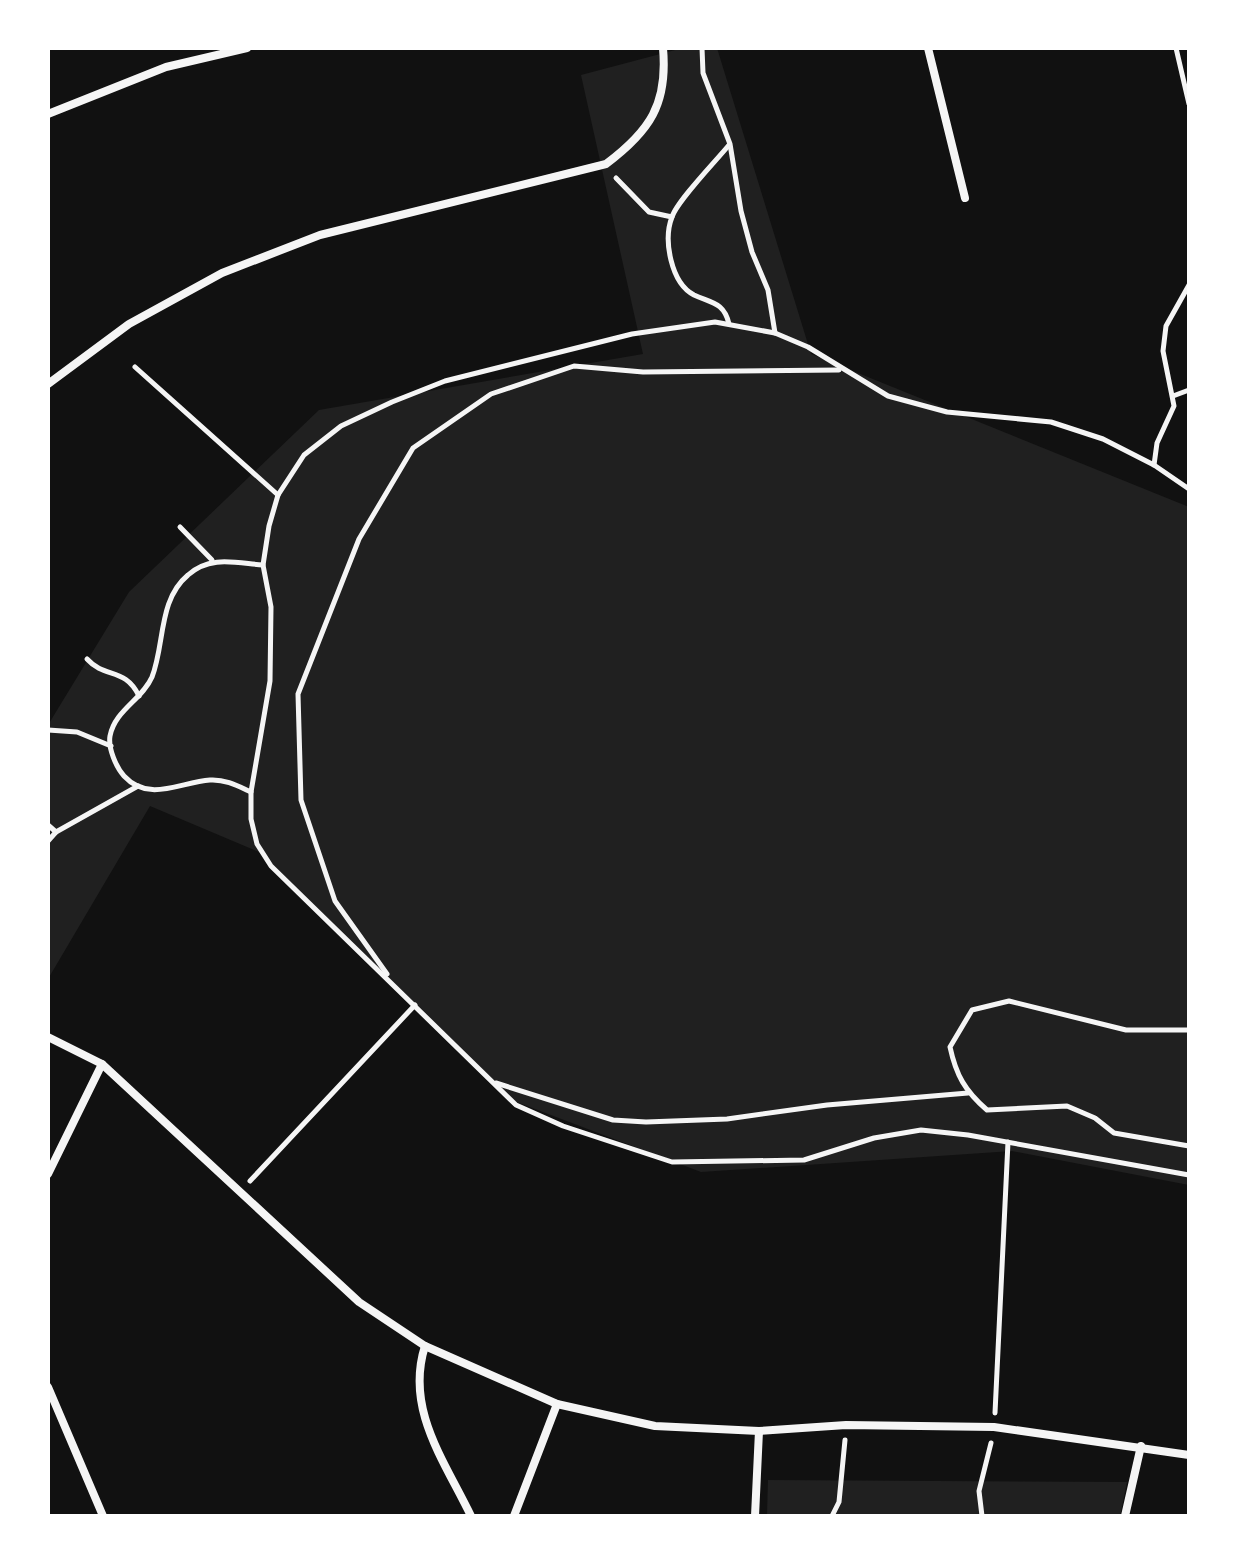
<svg xmlns="http://www.w3.org/2000/svg" width="1237" height="1564" font-family="Roboto,sans-serif">
<style>
.green{fill:#202020}
.lines{fill:none;stroke-linecap:round;stroke-linejoin:round}
.path{stroke:#f5f5f5;stroke-width:5}
.minor{stroke:#f5f5f5;stroke-width:8}
</style>
<rect width="100%" height="100%" fill="#111"/>
<g class="green">
<path d="M 683,48 L 717,48 L 811,354 L 1189,507 L 1189,1185 L 1012,1151 L 701,1172 L 514,1101 L 259,852 L 150,806 L 48,979 L 48,725 L 129,592 L 319,410 L 643,354 L 581,75 Z"/>
<path d="M 768,1480 L 1127,1482 L 1120,1516 L 767,1516 Z"/>
</g>
<g class="lines">
<g class="path">
<path d="M 702,48 L 703,73 L 730,144 L 741,211 L 752,252 L 768,290 L 775,333"/>
<path d="M 1176,48 L 1189,104"/>
<path d="M 729,145 C 716,161 677,201 672,217 C 663,240 671,283 694,295 C 711,303 724,302 729,324"/>
<path d="M 616,178 L 649,212 L 672,217"/>
<path d="M 135,367 L 278,495"/>
<path d="M 1173,396 L 1189,390"/>
<path d="M 1154,465 L 1157,443 L 1174,406 L 1163,351 L 1166,326 L 1189,285"/>
<path d="M 1189,489 L 1154,465 L 1103,439 L 1051,422 L 947,412 L 888,396 L 808,347 L 775,333 L 715,322 L 632,334 L 445,381 L 392,402 L 341,426 L 304,455 L 278,495 L 269,526 L 263,565 L 271,607 L 270,681 L 251,792 L 251,819 L 257,844 L 271,866 L 516,1105 L 563,1126 L 672,1162 L 804,1160 L 874,1138 L 921,1130 L 968,1135 L 1189,1175"/>
<path d="M 180,527 L 212,560"/>
<path d="M 87,659 C 105,679 125,667 139,696"/>
<path d="M 48,730 L 77,732 L 111,746"/>
<path d="M 251,792 C 238,786 225,779 210,780 C 180,782 149,803 124,776 C 116,767 108,748 110,736 C 115,710 142,700 152,677 C 165,644 158,600 188,575 C 210,555 236,563 263,565"/>
<path d="M 48,825 L 56,832"/>
<path d="M 48,841 L 56,832 L 138,786"/>
<path d="M 387,974 L 335,901 L 301,800 L 298,694 L 359,539 L 413,448 L 491,394 L 574,366 L 643,372 L 839,370"/>
<path d="M 1189,1030 L 1126,1030 L 1009,1001 L 972,1010 L 950,1047 C 956,1075 965,1091 987,1110 L 1067,1106 L 1095,1118 L 1114,1133 L 1189,1146"/>
<path d="M 496,1083 L 613,1120 L 646,1122 L 727,1119 L 827,1105 L 968,1093"/>
<path d="M 250,1181 L 415,1005"/>
<path d="M 995,1413 L 1008,1142"/>
<path d="M 832,1516 L 839,1502 L 845,1440"/>
<path d="M 982,1516 L 979,1491 L 991,1443"/>
</g>
<g class="minor">
<path d="M 928,48 L 965,198"/>
<path d="M 48,114 L 166,67 L 247,48"/>
<path d="M 48,384 L 129,324 L 222,273 L 320,235 L 606,164 C 650,131 668,104 663,48"/>
<path d="M 48,1037 L 102,1064 L 359,1302 L 425,1346 L 557,1404 L 655,1426 L 759,1431 L 846,1425 L 994,1427 L 1189,1455"/>
<path d="M 48,1174 L 102,1064"/>
<path d="M 425,1346 C 405,1409 444,1460 471,1516"/>
<path d="M 48,1387 L 103,1516"/>
<path d="M 514,1516 L 557,1404"/>
<path d="M 755,1516 L 759,1431"/>
<path d="M 1125,1516 L 1141,1446"/>
</g>
</g>
<rect width="1237" height="1564" fill="none" stroke="#ffffff" stroke-width="100"/>
</svg>
